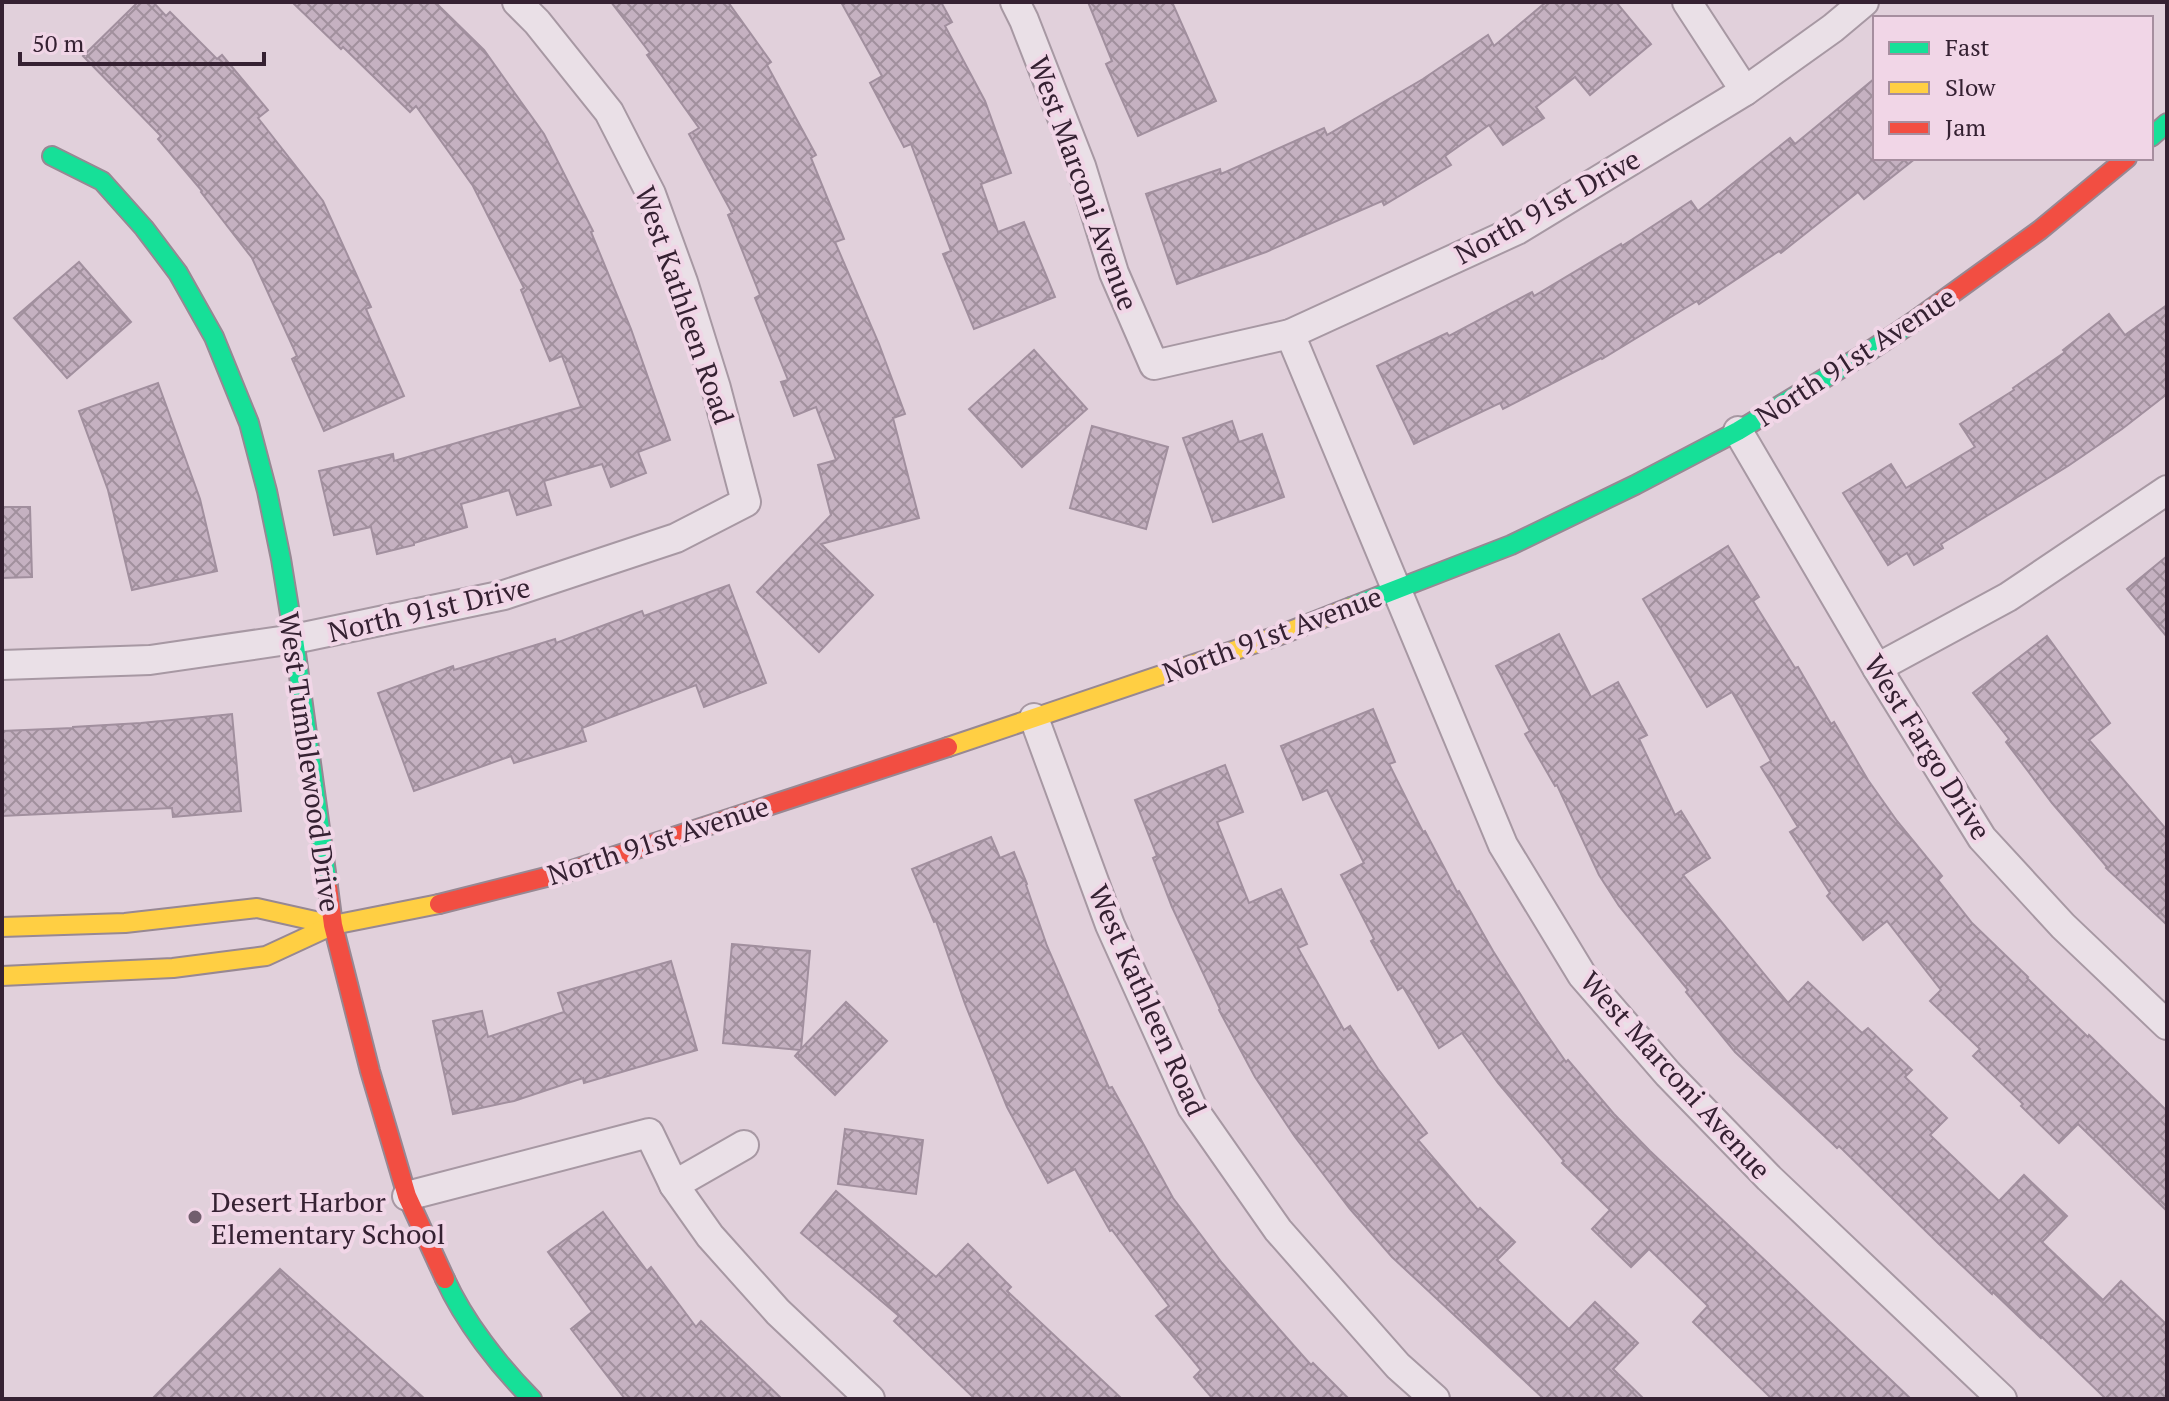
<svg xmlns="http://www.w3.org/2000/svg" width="2169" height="1401" font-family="'PT Serif',serif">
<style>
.building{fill:url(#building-cross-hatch);stroke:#a18f9e;stroke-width:2}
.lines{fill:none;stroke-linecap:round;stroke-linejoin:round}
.street-casing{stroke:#a798a3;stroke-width:32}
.fast-casing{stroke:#978893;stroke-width:22}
.slow-casing{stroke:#978893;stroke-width:22}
.jam-casing{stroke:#978893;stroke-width:22}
.street{stroke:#eae0e7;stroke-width:28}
.fast{stroke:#16e098;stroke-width:18}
.slow{stroke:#ffcf43;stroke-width:18}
.jam{stroke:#f24e42;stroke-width:18}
.poi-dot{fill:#715e6d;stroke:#f1d6e7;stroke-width:3}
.labels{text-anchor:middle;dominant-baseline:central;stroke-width:8;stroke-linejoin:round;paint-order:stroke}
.street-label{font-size:28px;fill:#352132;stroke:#f1d6e7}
.poi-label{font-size:28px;fill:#352132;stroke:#f1d6e7;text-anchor:start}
</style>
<defs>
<pattern id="building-cross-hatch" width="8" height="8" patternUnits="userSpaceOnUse" patternTransform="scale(2)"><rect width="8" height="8" fill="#c5b1c1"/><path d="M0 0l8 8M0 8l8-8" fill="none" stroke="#a1909d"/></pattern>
</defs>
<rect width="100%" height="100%" fill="#e1d0db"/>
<g class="building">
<path d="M 138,2 L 153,2 L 166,16 L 170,12 L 217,59 L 222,55 L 268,110 L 258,118 L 323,201 L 371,307 L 366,309 L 404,396 L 324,431 L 292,359 L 297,356 L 252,258 L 201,192 L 202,191 L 158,139 L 161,136 L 83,56 Z"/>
<path d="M 292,2 L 435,2 L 484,50 L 544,134 L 593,231 L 591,232 L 631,329 L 670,440 L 638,452 L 646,473 L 611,487 L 602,464 L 544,481 L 551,505 L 517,515 L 509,490 L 461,504 L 467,527 L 414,543 L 414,545 L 377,554 L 371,527 L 334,535 L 319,471 L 393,454 L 394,461 L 581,407 L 562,356 L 550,361 L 521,290 L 524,288 L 473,186 L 416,106 L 410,112 L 343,47 L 341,49 Z"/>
<path d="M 611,2 L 728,2 L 771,62 L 767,65 L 816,155 L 811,158 L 844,239 L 835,242 L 879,344 L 905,414 L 893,418 L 919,518 L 821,544 L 873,595 L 819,652 L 757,592 L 831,515 L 818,465 L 836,460 L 816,407 L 794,416 L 781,382 L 788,380 L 755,298 L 760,295 L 728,215 L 732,213 L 689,134 L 699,128 L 647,55 L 650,53 Z"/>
<path d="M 841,2 L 941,2 L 952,22 L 945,26 L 985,101 L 1011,173 L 981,184 L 998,232 L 1024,222 L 1055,297 L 974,329 L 943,254 L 951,251 L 911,144 L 904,147 L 870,83 L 882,76 Z"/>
<path d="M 1088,2 L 1172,2 L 1216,101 L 1138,136 L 1106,64 L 1112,61 Z"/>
<path d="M 1546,2 L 1616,2 L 1651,44 L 1590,95 L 1575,77 L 1536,107 L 1544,118 L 1503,145 L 1489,125 L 1445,156 L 1451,165 L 1384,205 L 1382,201 L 1266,252 L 1177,284 L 1146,194 L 1220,169 L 1221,174 L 1324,128 L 1327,135 L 1423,79 L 1488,35 L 1494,46 Z"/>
<path d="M 1875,78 L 1875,158 L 1916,158 L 1864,199 L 1858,192 L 1781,253 L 1779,251 L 1699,304 L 1697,301 L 1602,359 L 1601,358 L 1503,409 L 1500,403 L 1414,444 L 1377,366 L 1447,333 L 1449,336 L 1532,292 L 1534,296 L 1621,244 L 1622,246 L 1691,201 L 1698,211 L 1790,138 L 1795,144 Z"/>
<path d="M 79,262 L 131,322 L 67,378 L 14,318 Z"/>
<path d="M 2167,305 L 2167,394 L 2122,429 L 2068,466 L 1941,544 L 1943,548 L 1914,565 L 1907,553 L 1888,565 L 1843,493 L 1891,464 L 1906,488 L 1975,447 L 1960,424 L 2014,390 L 2013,388 L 2065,352 L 2063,350 L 2109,314 L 2125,335 Z"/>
<path d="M 1034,350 L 1087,409 L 1022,467 L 969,409 Z"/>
<path d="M 158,383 L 200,499 L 217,571 L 132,590 L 108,490 L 79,411 Z"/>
<path d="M 1232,421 L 1239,442 L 1262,434 L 1284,497 L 1213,522 L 1183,438 Z"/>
<path d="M 1092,426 L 1168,447 L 1146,529 L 1070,508 Z"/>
<path d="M 2,507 L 30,507 L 32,577 L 2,578 Z"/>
<path d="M 1728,546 L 1759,597 L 1753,601 L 1795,668 L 1798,667 L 1831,724 L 1834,722 L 1868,780 L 1897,821 L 1942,876 L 1938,880 L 1972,923 L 2028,977 L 2027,978 L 2088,1037 L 2089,1035 L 2167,1111 L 2167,1211 L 2078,1124 L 2059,1143 L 2021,1106 L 2023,1104 L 1973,1056 L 1980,1049 L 1930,1001 L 1941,990 L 1887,921 L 1863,940 L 1827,896 L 1830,893 L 1790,832 L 1798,827 L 1761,767 L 1771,761 L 1732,692 L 1707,707 L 1643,599 Z"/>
<path d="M 2167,556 L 2167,637 L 2127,589 Z"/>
<path d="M 729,585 L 766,683 L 704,707 L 696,685 L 582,728 L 586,741 L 514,763 L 511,756 L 414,791 L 378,693 L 453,666 L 454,670 L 555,639 L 556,643 L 642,611 L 644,616 Z"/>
<path d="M 1559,634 L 1591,697 L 1618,682 L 1647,735 L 1639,739 L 1675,815 L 1681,811 L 1710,858 L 1683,875 L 1788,1003 L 1808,982 L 1862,1033 L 1868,1028 L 1912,1070 L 1905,1077 L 1947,1118 L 1930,1135 L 1999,1201 L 2024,1175 L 2067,1216 L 2042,1242 L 2103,1300 L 2121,1281 L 2167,1325 L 2167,1399 L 2106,1399 L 2042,1337 L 2041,1338 L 1993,1292 L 1992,1294 L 1939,1244 L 1839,1146 L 1837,1148 L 1735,1052 L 1686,992 L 1688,990 L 1619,906 L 1599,875 L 1557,785 L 1555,786 L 1525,734 L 1530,731 L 1496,666 Z"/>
<path d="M 2047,636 L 2110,723 L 2089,740 L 2167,830 L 2167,925 L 2106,868 L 2107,867 L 2052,803 L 2006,742 L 2009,739 L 1973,693 Z"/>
<path d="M 1373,709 L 1395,762 L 1389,764 L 1423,832 L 1425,831 L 1457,892 L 1459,891 L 1493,951 L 1536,1019 L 1566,1062 L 1568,1060 L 1614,1114 L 1650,1151 L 1911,1399 L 1772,1399 L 1693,1322 L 1708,1306 L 1649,1249 L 1631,1267 L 1592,1229 L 1610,1210 L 1562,1163 L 1564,1161 L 1498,1083 L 1462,1033 L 1439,1048 L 1403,987 L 1398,990 L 1371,941 L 1374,939 L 1341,875 L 1364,863 L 1327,790 L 1303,800 L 1281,746 Z"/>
<path d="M 232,714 L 241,811 L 173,817 L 172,808 L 2,816 L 2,731 L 73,728 L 73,727 L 141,723 Z"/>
<path d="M 1225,765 L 1243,812 L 1217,822 L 1249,903 L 1281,889 L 1307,944 L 1298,948 L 1344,1030 L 1350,1026 L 1378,1069 L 1427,1133 L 1418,1140 L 1478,1210 L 1480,1208 L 1515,1242 L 1497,1260 L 1569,1329 L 1595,1302 L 1638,1343 L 1613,1369 L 1644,1399 L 1544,1399 L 1392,1257 L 1350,1209 L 1295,1137 L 1255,1077 L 1219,1010 L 1220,1009 L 1172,907 L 1153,858 L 1157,856 L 1135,800 Z"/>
<path d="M 991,837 L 1000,858 L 1014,852 L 1027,884 L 1026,885 L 1047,946 L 1109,1088 L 1112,1087 L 1173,1198 L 1222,1263 L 1272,1321 L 1311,1365 L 1313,1363 L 1349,1399 L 1213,1399 L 1194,1377 L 1201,1370 L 1156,1316 L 1169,1306 L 1112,1230 L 1110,1231 L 1075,1169 L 1048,1183 L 1007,1107 L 965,1004 L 936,921 L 934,922 L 912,869 Z"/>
<path d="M 732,944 L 810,951 L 801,1049 L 846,1002 L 887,1041 L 835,1095 L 795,1056 L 800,1050 L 723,1043 Z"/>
<path d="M 671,961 L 697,1050 L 584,1083 L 583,1078 L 514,1101 L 453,1114 L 433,1021 L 482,1011 L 488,1037 L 564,1012 L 558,993 Z"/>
<path d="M 845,1129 L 923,1140 L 916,1194 L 838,1184 Z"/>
<path d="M 836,1191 L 936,1277 L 968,1244 L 1011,1287 L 1007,1291 L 1122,1399 L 975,1399 L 894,1321 L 899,1316 L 801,1233 Z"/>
<path d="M 603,1212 L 647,1271 L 651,1267 L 696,1327 L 701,1321 L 782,1399 L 625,1399 L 571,1329 L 592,1312 L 548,1252 Z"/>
<path d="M 280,1269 L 425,1399 L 152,1399 Z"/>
</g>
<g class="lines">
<g class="street-casing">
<g id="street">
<path d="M 1015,2 L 1024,20 L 1081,166 L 1114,273 L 1154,365 L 1290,334 L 1517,230 L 1745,91 L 1833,28 L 1864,2"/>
<path d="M 1687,2 L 1745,91"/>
<path d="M 1290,334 L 1503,845 L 1582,975 L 1668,1074 L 1769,1178 L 2002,1399"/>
<path d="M 1738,431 L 1877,668 L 1982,838 L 2063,926 L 2167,1025"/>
<path d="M 2,665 L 150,660 L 294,639 L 504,595 L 676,538 L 746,502 L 716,388 L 683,282 L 651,194 L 609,112 L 537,22 L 517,2"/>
<path d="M 1877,668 L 2008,597 L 2167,490"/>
<path d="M 1034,718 L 1110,925 L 1192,1107 L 1278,1230 L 1398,1366 L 1435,1399"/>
<path d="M 674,1185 L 744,1145"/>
<path d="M 407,1196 L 649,1133 L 674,1185 L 710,1236 L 778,1312 L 870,1399"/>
</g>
</g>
<g class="fast-casing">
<g id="fast">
<path d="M 2151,137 L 2167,123"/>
<path d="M 52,156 L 102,181 L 144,228 L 178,273 L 214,337 L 249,423 L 267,491 L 281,559 L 294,639 L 328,887"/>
<path d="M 1351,607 L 1511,545 L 1635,485 L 1738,431 L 1871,350 L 1913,322"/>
<path d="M 445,1279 C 464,1321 499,1366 532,1399"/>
</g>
</g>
<g class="slow-casing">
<g id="slow">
<path d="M 948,747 L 1280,635 L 1351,607"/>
<path d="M 2,927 L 125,923 L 257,908 L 333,925"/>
<path d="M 2,976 L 173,968 L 266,956 L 333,925 L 439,904"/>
</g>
</g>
<g class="jam-casing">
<g id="jam">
<path d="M 1913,322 L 2040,230 L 2127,158"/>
<path d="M 328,887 L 333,925 L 370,1071 L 407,1196 L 445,1279"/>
<path d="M 439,904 L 566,872 L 948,747"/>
</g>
</g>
<use href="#street" class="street"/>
<use href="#fast" class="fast"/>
<use href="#slow" class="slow"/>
<use href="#jam" class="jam"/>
</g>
<circle class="poi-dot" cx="195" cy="1217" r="8"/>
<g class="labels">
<g class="street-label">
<text transform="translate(1084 183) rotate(70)">West Marconi Avenue</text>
<text transform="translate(1547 206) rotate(-29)">North 91st Drive</text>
<text transform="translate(685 305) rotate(71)">West Kathleen Road</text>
<text transform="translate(1855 356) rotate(-33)">North 91st Avenue</text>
<text transform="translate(429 609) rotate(-13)">North 91st Drive</text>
<text transform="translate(1272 634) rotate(-20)">North 91st Avenue</text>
<text transform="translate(1928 747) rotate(58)">West Fargo Drive</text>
<text transform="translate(310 762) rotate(82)">West Tumblewood Drive</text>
<text transform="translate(658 840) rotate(-18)">North 91st Avenue</text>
<text transform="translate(1148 1000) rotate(66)">West Kathleen Road</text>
<text transform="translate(1676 1075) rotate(48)">West Marconi Avenue</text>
</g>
<g class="poi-label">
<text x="211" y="1201">Desert Harbor<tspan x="211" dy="32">Elementary School</tspan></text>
</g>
</g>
<rect width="2169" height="1401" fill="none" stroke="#352132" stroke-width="8"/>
<rect x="1873" y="16" width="280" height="144" fill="#f1d6e7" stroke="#a68e9f" stroke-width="2"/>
<rect x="1889" y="42" width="40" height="12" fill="#16e098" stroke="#a68e9f" stroke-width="2"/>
<text x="1945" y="56" font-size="24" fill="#352132">Fast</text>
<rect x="1889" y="82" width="40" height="12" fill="#ffcf43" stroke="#a68e9f" stroke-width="2"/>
<text x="1945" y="96" font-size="24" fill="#352132">Slow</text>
<rect x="1889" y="122" width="40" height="12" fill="#f24e42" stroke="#a68e9f" stroke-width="2"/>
<text x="1945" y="136" font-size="24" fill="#352132">Jam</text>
<path d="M20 52v12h244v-12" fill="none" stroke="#352132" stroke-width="4"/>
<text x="32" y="52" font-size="24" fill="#352132" stroke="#f1d6e7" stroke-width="6" paint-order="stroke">50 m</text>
</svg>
